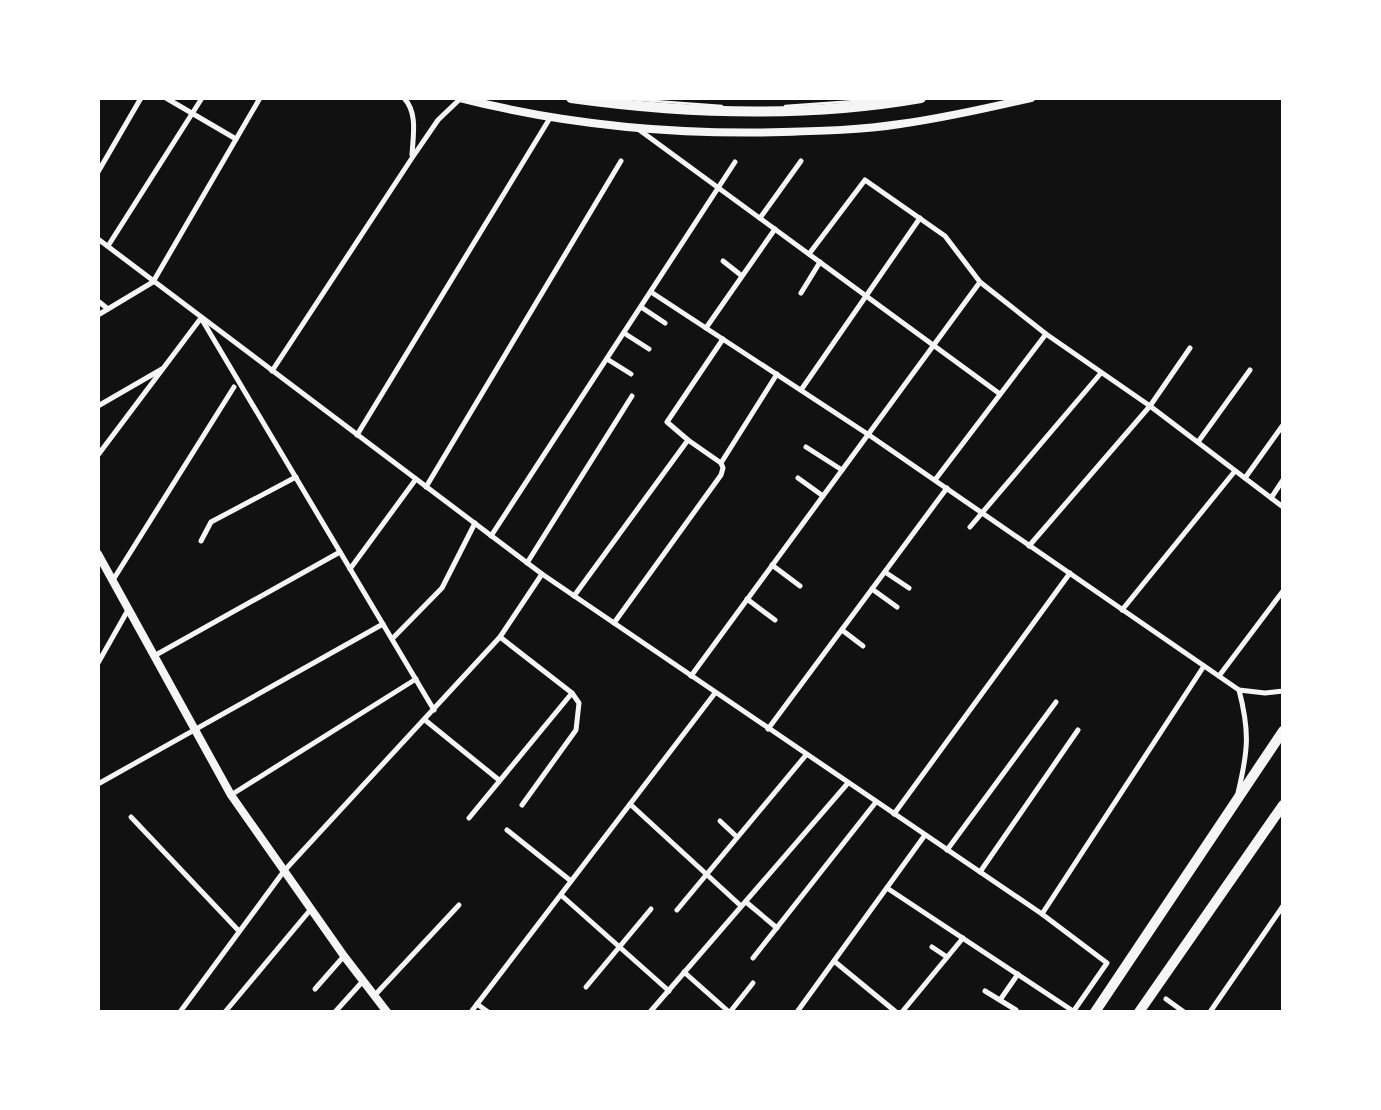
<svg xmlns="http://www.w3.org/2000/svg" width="1381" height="1110" font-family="Commissioner,sans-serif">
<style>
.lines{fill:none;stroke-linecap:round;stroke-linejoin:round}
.service{stroke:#f5f5f5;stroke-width:2.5}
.minor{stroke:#f5f5f5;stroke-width:5}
.secondary{stroke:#f5f5f5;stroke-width:8}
.trunk{stroke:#f5f5f5;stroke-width:10}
</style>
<rect width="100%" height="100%" fill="#111"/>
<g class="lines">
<g class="service">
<path d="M 614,98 L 722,106"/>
<path d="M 785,106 L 883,99"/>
</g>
<g class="minor">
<path d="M 166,98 L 236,139"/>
<path d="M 404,98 C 418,113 413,136 412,155"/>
<path d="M 638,129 L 1000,394"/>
<path d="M 98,172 L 141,98"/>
<path d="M 760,218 L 801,161"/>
<path d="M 98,239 L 542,574 L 1042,914 L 1107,963 L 1073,1012"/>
<path d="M 108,246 L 202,98"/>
<path d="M 809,254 L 865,180 L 945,236 L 980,282 L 1046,334 L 1150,406 L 1283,507"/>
<path d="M 723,261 L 742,276"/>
<path d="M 651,292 L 869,435 L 1239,690 L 1265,693 L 1283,691"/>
<path d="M 801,293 L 820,262"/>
<path d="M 98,301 L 108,309"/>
<path d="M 641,307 L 665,323"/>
<path d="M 98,315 L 153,282 L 260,98"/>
<path d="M 706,328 L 775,229"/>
<path d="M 624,333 L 649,349"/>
<path d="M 607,359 L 631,374"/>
<path d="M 272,371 L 412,158 L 438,120 L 461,98"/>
<path d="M 801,390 L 920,218"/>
<path d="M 98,406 L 162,369"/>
<path d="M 357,435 L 550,118"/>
<path d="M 1198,442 L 1250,370"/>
<path d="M 806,447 L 842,470"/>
<path d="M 98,455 L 201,318 L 434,710"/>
<path d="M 721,463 L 777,374"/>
<path d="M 798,478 L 823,496"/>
<path d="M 1245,478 L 1283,425"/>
<path d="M 935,480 L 1046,334"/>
<path d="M 426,487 L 621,161"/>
<path d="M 1271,498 L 1283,480"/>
<path d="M 970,527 L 1101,373"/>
<path d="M 491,536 L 735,162"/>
<path d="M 201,541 L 211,522 L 296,477"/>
<path d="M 1029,546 L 1150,406 L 1190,348"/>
<path d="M 527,563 L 632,396"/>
<path d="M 772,565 L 800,586"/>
<path d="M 350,569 L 416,479"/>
<path d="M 885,572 L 909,588"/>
<path d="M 113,580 L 234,387"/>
<path d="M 872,589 L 897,607"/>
<path d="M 574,596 L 688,440"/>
<path d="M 747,599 L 775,620"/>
<path d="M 1122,610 L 1235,471"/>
<path d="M 614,623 L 721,475 L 723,468 L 721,463 L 688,440 L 667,422 L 723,339"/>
<path d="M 842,630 L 863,646"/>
<path d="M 500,637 L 572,693 L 579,703 L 576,730 L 522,805"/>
<path d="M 392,639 L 442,588 L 475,523"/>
<path d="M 154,656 L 340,552"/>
<path d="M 98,663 L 128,610"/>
<path d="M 691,676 L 980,282"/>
<path d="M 1219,676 L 1283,591"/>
<path d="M 425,720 L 499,780"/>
<path d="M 768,729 L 947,488"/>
<path d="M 98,784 L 383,624"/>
<path d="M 1238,793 C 1248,751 1250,732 1239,690"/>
<path d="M 231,795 L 416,679"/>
<path d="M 630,804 L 741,906"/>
<path d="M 894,814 L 1070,573"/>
<path d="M 131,817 L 238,930"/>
<path d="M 469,818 L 572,693"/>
<path d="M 720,821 L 737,837"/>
<path d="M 507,830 L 571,881"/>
<path d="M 947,850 L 1056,702"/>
<path d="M 980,872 L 1078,730"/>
<path d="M 887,888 L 1073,1011"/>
<path d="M 561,895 L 669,991"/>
<path d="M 746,902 L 777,928"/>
<path d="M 677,910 L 806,755"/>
<path d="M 1042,914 L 1204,666"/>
<path d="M 932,947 L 947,957"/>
<path d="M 753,958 L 876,802"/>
<path d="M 834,961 L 896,1012"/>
<path d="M 684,972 L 729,1012"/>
<path d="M 586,987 L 651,909"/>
<path d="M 315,989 L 344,956"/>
<path d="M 985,991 L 1016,1010"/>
<path d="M 374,996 L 459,905"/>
<path d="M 1166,999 L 1184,1012"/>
<path d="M 1000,1000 L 1018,974"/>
<path d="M 477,1004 L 488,1012"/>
<path d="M 180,1012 L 284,871 L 500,637 L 542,574"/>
<path d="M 225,1012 L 311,909"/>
<path d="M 335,1012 L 363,981"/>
<path d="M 471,1012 L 715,693"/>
<path d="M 650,1012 L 848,783"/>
<path d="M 730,1012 L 753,983"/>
<path d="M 797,1012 L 925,835"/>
<path d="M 902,1012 L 963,938"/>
<path d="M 1210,1012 L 1283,906"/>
</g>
<g class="secondary">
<path d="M 460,98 C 566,125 673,135 783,132 C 822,131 861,130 900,124 C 944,118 988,108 1031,98"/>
<path d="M 98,554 L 231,795 L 344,956 L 387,1012"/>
</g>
<g class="trunk">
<path d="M 571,98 C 686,114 806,118 921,98"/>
<path d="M 1095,1012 L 1283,731"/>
<path d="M 1139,1012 L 1283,805"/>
</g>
</g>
<rect width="1381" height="1110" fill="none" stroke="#ffffff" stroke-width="200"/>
</svg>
